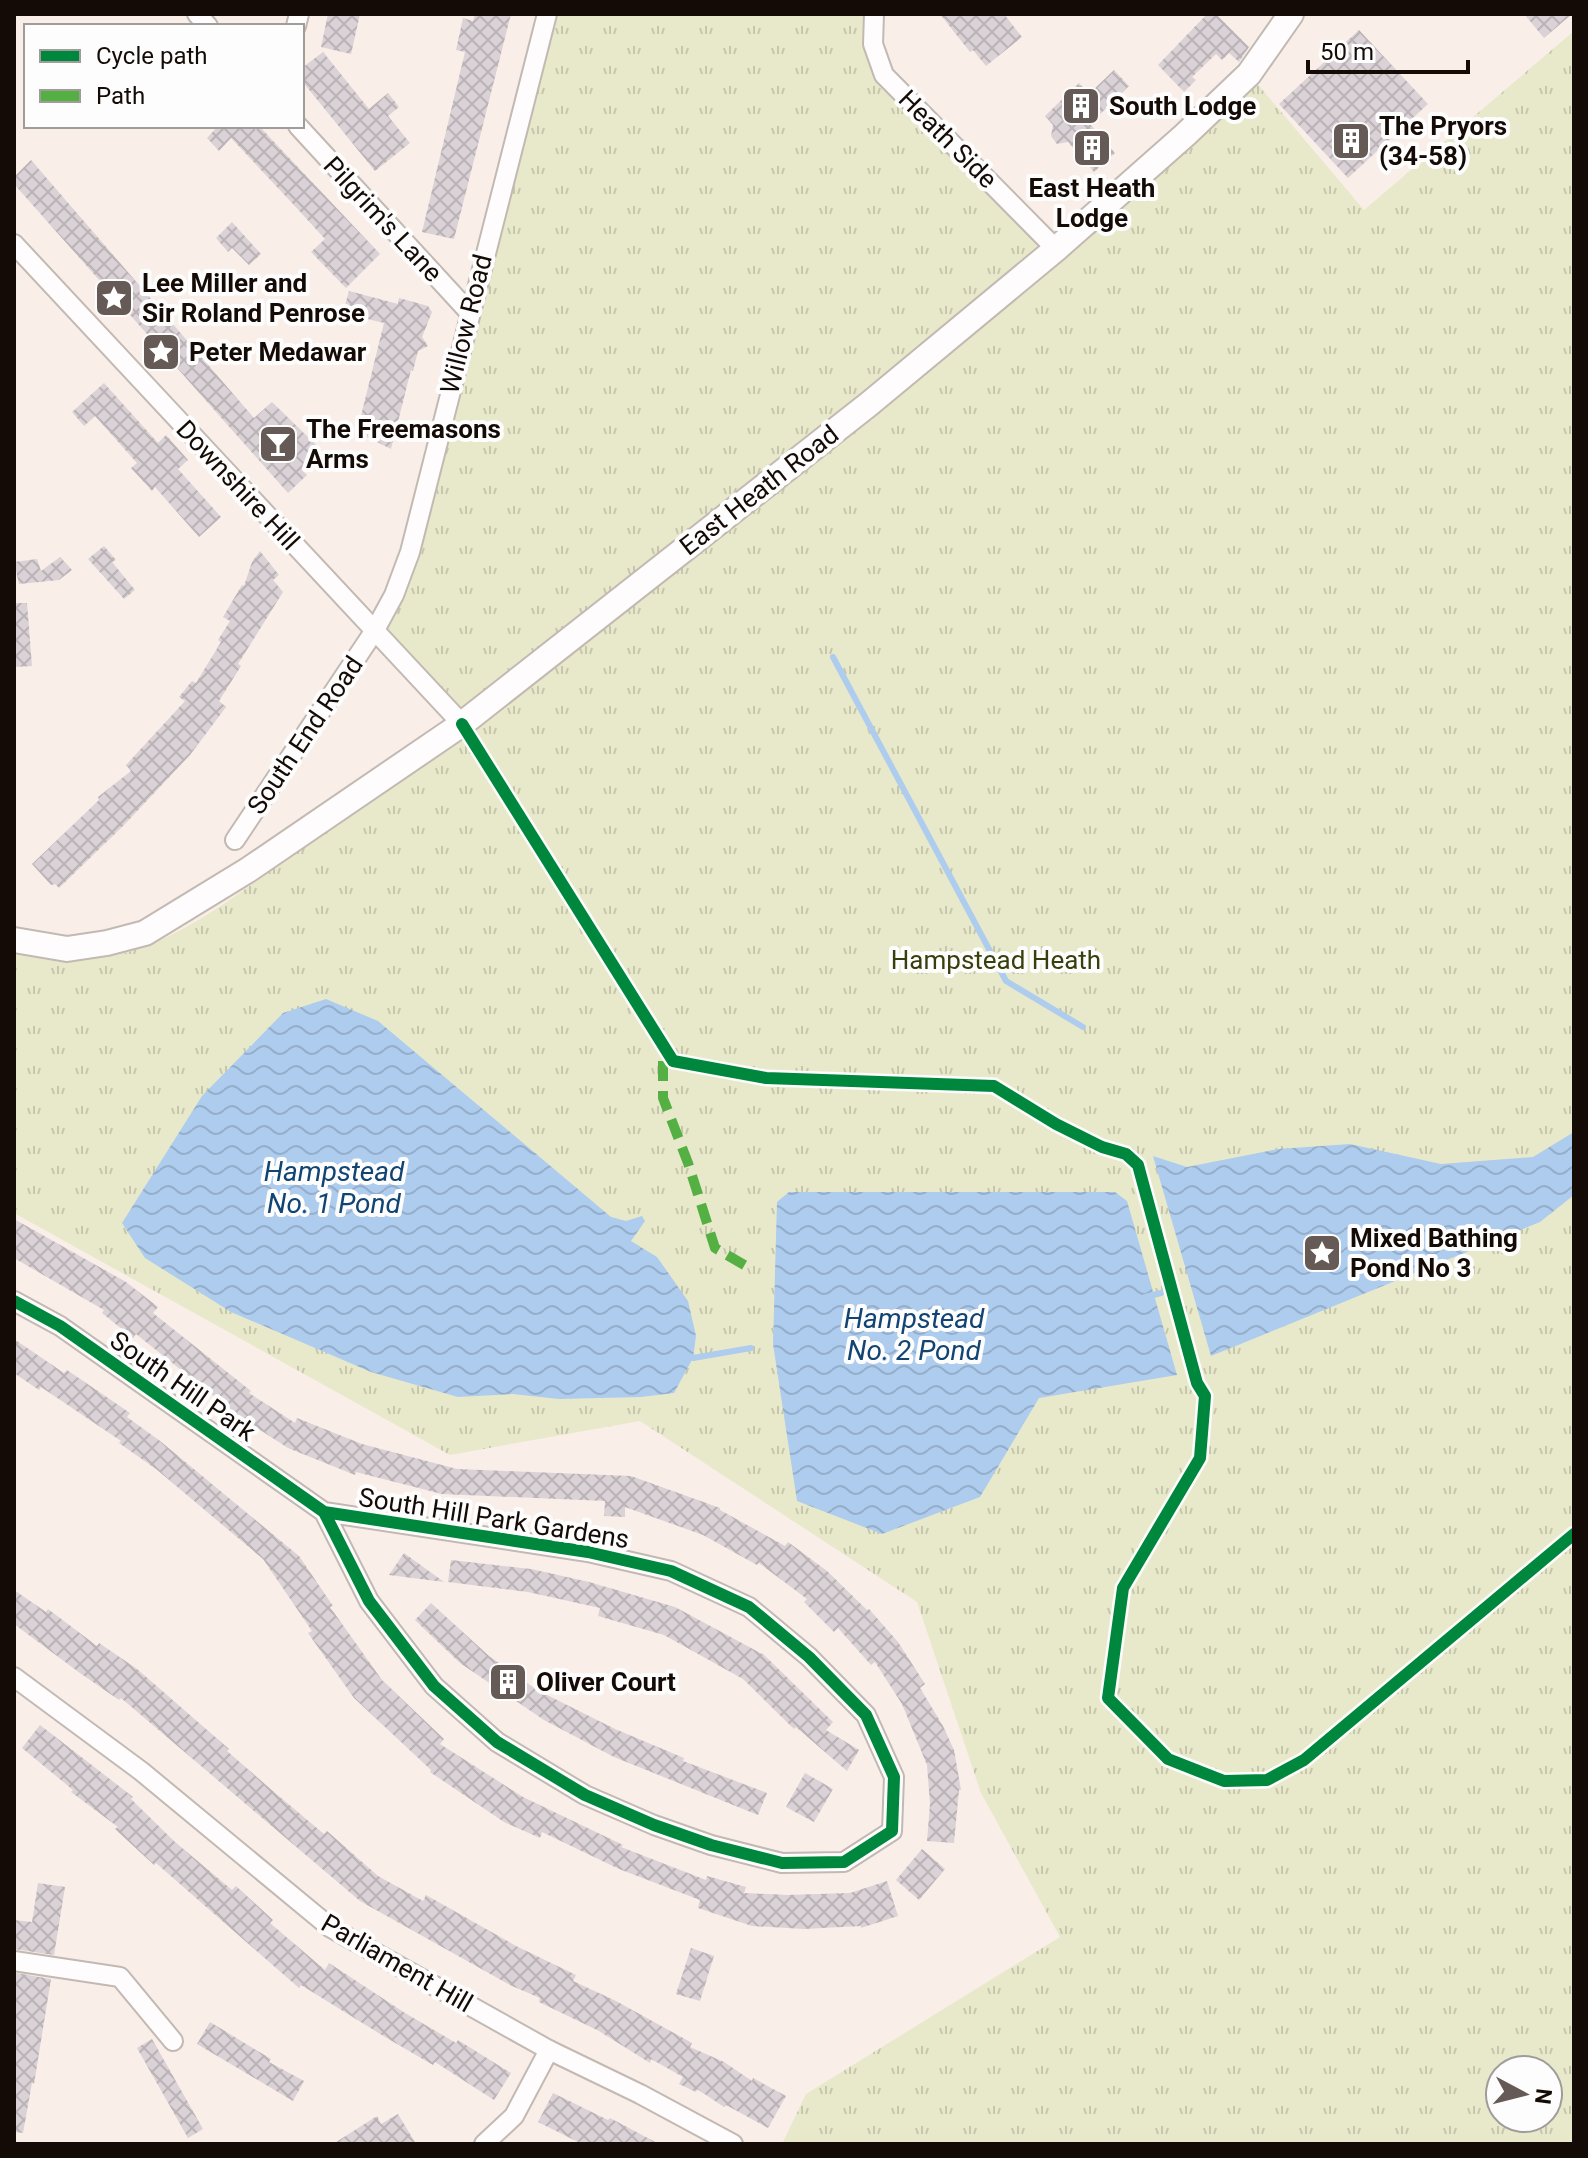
<svg xmlns="http://www.w3.org/2000/svg" width="1588" height="2158" font-family="Roboto,sans-serif">
<style>
.park{fill:url(#park-tufts);fill-rule:evenodd}
.water{fill:url(#water-waves)}
.lines{fill:none;stroke-linecap:round;stroke-linejoin:round}
.stream{stroke:#adccee;stroke-width:6}
.building{fill:url(#building-cross-hatch)}
.minor-casing{stroke:#c3b9b3;stroke-width:22}
.tertiary-casing{stroke:#c3b9b3;stroke-width:28}
.minor{stroke:#fefcfc;stroke-width:18}
.tertiary{stroke:#fefcfc;stroke-width:24}
.quiet{stroke:#55b044;stroke-width:10;stroke-dasharray:20 10;stroke-linecap:butt}
.cycleway-casing{stroke:#fdfdfd;stroke-width:17}
.cycleway{stroke:#00873e;stroke-width:12}
.labels{text-anchor:middle;dominant-baseline:central;stroke-width:8;stroke-linejoin:round;paint-order:stroke}
.poi-label{font-size:26px;font-weight:bold;fill:#150b06;stroke:#fdfdfd;text-anchor:start}
.street-label{font-size:26px;fill:#150b06;stroke:#fdfdfd}
.park-label{font-size:26px;fill:#393f0c;stroke:#fdfdfd}
.water-label{font-size:28px;font-style:italic;fill:#114473;stroke:#fdfdfd}
</style>
<defs>
<pattern id="park-tufts" width="24" height="20" patternUnits="userSpaceOnUse" patternTransform="scale(2)"><rect width="24" height="20" fill="#e8e9ca"/><path d="M3 7l-1-3M5 7V3M7 7l1-3M15 17l-1-3M17 17v-4M19 17l1-3" fill="none" stroke="#c6c6ac"/></pattern>
<pattern id="water-waves" width="16" height="10" patternUnits="userSpaceOnUse" patternTransform="scale(2)"><rect width="16" height="10" fill="#adccee"/><path d="M0 5q4-4 8 0t8 0" fill="none" stroke="#94aecb"/></pattern>
<pattern id="building-cross-hatch" width="8" height="8" patternUnits="userSpaceOnUse" patternTransform="scale(2)"><rect width="8" height="8" fill="#dad2d6"/><path d="M0 0l8 8M0 8l8-8" fill="none" stroke="#bab3b6"/></pattern>
</defs>
<rect width="100%" height="100%" fill="#f9eee8"/>
<path class="park" d="M 547,14 L 874,14 L 884,75 L 1056,249 L 1249,74 L 1364,210 L 1574,31 L 1574,2144 L 782,2144 L 806,2094 L 1060,1937 L 981,1793 L 917,1602 L 640,1421 L 450,1455 L 14,1213 L 14,952 C 55,960 94,963 135,950 C 194,930 246,888 296,852 C 351,813 406,775 462,737 L 375,630 L 394,595 ZM 1500,2070 L 1548,2070 L 1548,2118 L 1500,2118 Z"/>
<g class="water">
<path d="M 326,999 L 378,1021 L 611,1217 L 626,1221 L 642,1216 L 645,1221 L 631,1241 L 657,1257 L 688,1301 L 696,1336 L 693,1358 L 674,1393 L 641,1397 L 559,1399 L 513,1394 L 458,1397 L 371,1372 L 231,1312 L 145,1258 L 122,1223 L 202,1096 L 283,1013 Z"/>
<path d="M 1574,1132 L 1574,1195 L 1540,1222 L 1211,1356 L 1153,1156 L 1187,1167 L 1278,1149 L 1350,1144 L 1441,1164 L 1533,1157 Z"/>
<path d="M 789,1192 L 1115,1192 L 1127,1201 L 1177,1375 L 1039,1398 L 980,1497 L 882,1534 L 797,1501 L 773,1344 L 777,1202 Z"/>
</g>
<g class="lines">
<g class="stream">
<path d="M 833,657 L 1006,981 L 1083,1027"/>
<path d="M 1145,1297 L 1161,1293"/>
<path d="M 688,1355 L 693,1358 L 751,1348"/>
</g>
</g>
<g class="building">
<path d="M 328,14 L 360,14 L 351,54 L 321,47 Z"/>
<path d="M 475,14 L 511,14 L 454,239 L 422,232 L 465,52 L 456,50 L 463,18 L 473,21 Z"/>
<path d="M 940,14 L 1004,14 L 1022,37 L 986,66 L 973,50 L 970,52 Z"/>
<path d="M 1207,14 L 1216,14 L 1249,47 L 1239,62 L 1229,53 L 1222,60 L 1216,54 L 1192,77 L 1196,80 L 1184,92 L 1158,65 Z"/>
<path d="M 1524,14 L 1572,14 L 1544,38 Z"/>
<path d="M 1359,30 L 1428,104 L 1348,178 L 1279,104 Z"/>
<path d="M 323,52 L 369,109 L 388,93 L 399,107 L 388,116 L 410,143 L 375,171 L 302,81 L 302,68 Z"/>
<path d="M 1114,70 L 1129,86 L 1090,124 L 1115,153 L 1094,172 L 1068,142 L 1057,144 L 1051,136 L 1053,125 L 1045,116 L 1079,83 L 1089,94 Z"/>
<path d="M 218,126 L 252,126 L 256,130 L 259,126 L 380,254 L 346,288 L 311,252 L 325,239 L 293,204 L 231,138 L 219,151 L 207,138 Z"/>
<path d="M 31,160 L 254,418 L 272,402 L 322,451 L 302,470 L 307,475 L 288,493 L 14,184 L 14,177 Z"/>
<path d="M 232,222 L 261,254 L 249,265 L 232,248 L 228,252 L 216,238 Z"/>
<path d="M 349,291 L 398,304 L 399,298 L 428,306 L 432,312 L 422,337 L 428,346 L 418,351 L 413,371 L 411,370 L 391,449 L 357,432 L 384,323 L 343,313 Z"/>
<path d="M 104,383 L 158,443 L 166,435 L 188,460 L 178,469 L 221,517 L 199,537 L 155,487 L 152,491 L 131,468 L 137,463 L 95,416 L 84,426 L 72,412 Z"/>
<path d="M 104,546 L 116,560 L 112,562 L 135,590 L 124,599 L 88,559 Z"/>
<path d="M 260,551 L 279,575 L 273,580 L 283,592 L 238,664 L 241,666 L 219,701 L 226,707 L 190,755 L 124,825 L 59,888 L 55,884 L 51,885 L 32,864 L 99,800 L 98,797 L 131,771 L 126,765 L 185,701 L 179,697 L 192,681 L 196,683 L 221,642 L 218,640 L 230,621 L 223,617 L 242,585 L 244,586 L 252,562 Z"/>
<path d="M 60,557 L 72,570 L 59,580 L 19,584 L 14,562 L 37,559 L 41,571 Z"/>
<path d="M 14,603 L 27,603 L 32,666 L 14,667 Z"/>
<path d="M 14,1219 L 126,1282 L 158,1307 L 153,1313 L 251,1391 L 249,1393 L 295,1423 L 297,1418 L 362,1444 L 457,1469 L 631,1476 L 720,1508 L 720,1510 L 785,1546 L 788,1542 L 827,1571 L 867,1610 L 869,1609 L 898,1642 L 925,1684 L 920,1688 L 943,1726 L 954,1750 L 961,1790 L 959,1790 L 954,1843 L 927,1841 L 930,1804 L 927,1765 L 902,1704 L 875,1662 L 871,1665 L 838,1628 L 834,1632 L 804,1602 L 807,1599 L 759,1563 L 757,1565 L 703,1535 L 625,1507 L 625,1517 L 604,1516 L 605,1501 L 442,1494 L 356,1472 L 355,1475 L 288,1448 L 240,1417 L 136,1334 L 133,1338 L 102,1313 L 104,1310 L 14,1258 Z"/>
<path d="M 14,1339 L 64,1373 L 67,1370 L 130,1413 L 127,1417 L 160,1441 L 299,1556 L 333,1606 L 330,1607 L 382,1680 L 444,1739 L 440,1744 L 523,1797 L 623,1845 L 621,1847 L 706,1880 L 707,1876 L 746,1887 L 744,1893 L 788,1895 L 850,1893 L 887,1881 L 898,1916 L 861,1928 L 861,1926 L 804,1929 L 752,1926 L 698,1908 L 700,1900 L 619,1869 L 542,1832 L 540,1838 L 504,1822 L 430,1772 L 431,1770 L 354,1698 L 308,1633 L 312,1631 L 263,1559 L 156,1469 L 119,1443 L 121,1441 L 41,1387 L 39,1390 L 14,1373 Z"/>
<path d="M 404,1553 L 444,1582 L 389,1575 Z"/>
<path d="M 451,1560 L 531,1569 L 589,1582 L 675,1607 L 764,1655 L 833,1722 L 826,1730 L 859,1750 L 847,1771 L 796,1727 L 794,1729 L 743,1679 L 664,1635 L 598,1616 L 600,1608 L 528,1592 L 448,1582 Z"/>
<path d="M 14,1590 L 46,1612 L 48,1609 L 97,1646 L 99,1643 L 137,1669 L 229,1749 L 227,1751 L 274,1792 L 324,1834 L 327,1831 L 378,1876 L 423,1901 L 426,1895 L 516,1946 L 576,1975 L 573,1981 L 616,2001 L 692,2043 L 690,2047 L 724,2062 L 752,2081 L 753,2078 L 786,2096 L 768,2128 L 726,2105 L 724,2107 L 697,2089 L 696,2092 L 679,2084 L 683,2077 L 651,2059 L 650,2063 L 599,2031 L 539,2002 L 540,1998 L 512,1986 L 360,1901 L 121,1698 L 119,1700 L 80,1673 L 14,1624 Z"/>
<path d="M 431,1603 L 489,1656 L 537,1690 L 615,1729 L 684,1758 L 683,1761 L 767,1793 L 758,1815 L 614,1757 L 544,1720 L 460,1663 L 415,1620 Z"/>
<path d="M 40,1725 L 133,1797 L 131,1799 L 175,1842 L 232,1890 L 236,1886 L 273,1920 L 270,1923 L 325,1970 L 329,1963 L 405,2013 L 456,2043 L 458,2040 L 511,2073 L 494,2100 L 435,2062 L 433,2065 L 385,2037 L 301,1985 L 299,1988 L 156,1863 L 154,1865 L 115,1829 L 118,1827 L 71,1792 L 73,1790 L 22,1748 Z"/>
<path d="M 805,1773 L 833,1789 L 814,1822 L 786,1807 Z"/>
<path d="M 922,1849 L 945,1869 L 919,1900 L 896,1880 Z"/>
<path d="M 38,1883 L 65,1887 L 54,1955 L 14,1949 L 14,1920 L 32,1922 Z"/>
<path d="M 691,1948 L 714,1956 L 700,2001 L 676,1994 Z"/>
<path d="M 16,1973 L 51,1979 L 34,2084 L 32,2083 L 23,2133 L 14,2132 Z"/>
<path d="M 210,2022 L 271,2059 L 269,2062 L 304,2081 L 293,2101 L 197,2044 Z"/>
<path d="M 152,2039 L 203,2129 L 188,2138 L 137,2048 Z"/>
<path d="M 553,2093 L 608,2120 L 610,2118 L 659,2144 L 582,2144 L 538,2122 Z"/>
<path d="M 398,2114 L 416,2144 L 333,2144 L 377,2116 L 381,2124 Z"/>
</g>
<g class="lines">
<g class="minor-casing">
<g id="minor">
<path d="M 197,14 L 208,26"/>
<path d="M 874,14 L 873,44 L 884,75 L 1056,249"/>
<path d="M 296,26 L 299,14"/>
<path d="M 298,126 L 469,312"/>
<path d="M 14,244 L 462,724"/>
<path d="M 235,840 L 375,630 L 394,595 L 410,552 L 547,14"/>
<path d="M 14,1301 L 60,1326 L 324,1512 L 588,1552 L 671,1571 L 749,1607 L 809,1657 L 866,1715 L 894,1777 L 892,1831 L 844,1862 L 782,1863 L 711,1845 L 654,1825 L 585,1795 L 497,1742 L 434,1686 L 369,1601 L 324,1512"/>
<path d="M 14,1677 L 141,1771 L 331,1928 L 549,2050 L 640,2094 L 733,2144"/>
<path d="M 14,1961 L 120,1977 L 173,2041"/>
<path d="M 484,2144 L 514,2116 L 549,2050"/>
</g>
</g>
<g class="tertiary-casing">
<path id="tertiary" d="M 14,940 L 67,949 L 107,943 L 145,933 L 248,870 L 462,724 L 869,404 L 1056,249 L 1185,135 L 1249,74 L 1291,14"/>
</g>
<use href="#minor" class="minor"/>
<use href="#tertiary" class="tertiary"/>
<path class="quiet" d="M 663,1061 L 663,1098 L 688,1163 L 715,1248 L 753,1270"/>
<g class="cycleway-casing">
<g id="cycleway">
<path d="M 462,724 L 673,1061 L 766,1078 L 994,1086 L 1056,1124 L 1102,1147 L 1126,1154 L 1138,1165 L 1197,1383 L 1205,1396 L 1200,1458 L 1123,1588 L 1108,1698 L 1168,1759 L 1224,1781 L 1267,1780 L 1304,1760 L 1574,1534"/>
<path d="M 14,1301 L 60,1326 L 324,1512 L 588,1552 L 671,1571 L 749,1607 L 809,1657 L 866,1715 L 894,1777 L 892,1831 L 844,1862 L 782,1863 L 711,1845 L 654,1825 L 585,1795 L 497,1742 L 434,1686 L 369,1601 L 324,1512"/>
</g>
</g>
<use href="#cycleway" class="cycleway"/>
</g>
<defs>
<g id="building-square" transform="scale(2)"><rect x="-9" y="-9" width="18" height="18" rx="4" fill="#655a55" stroke="#fdfdfd"/><path d="M-4-6H4V6H1V3H-1V6H-4ZM-2.5-4.3h1.7v1.8h-1.7ZM.8-4.3h1.7v1.8H.8ZM-2.5-1h1.7V.8h-1.7ZM.8-1h1.7V.8H.8Z" fill="#fff"/></g>
<g id="sight-square" transform="scale(2)"><rect x="-9" y="-9" width="18" height="18" rx="4" fill="#655a55" stroke="#fdfdfd"/><path d="M0-6L1.8-2.2L6-1.7L2.9 1.2L3.7 5.4L0 3.3L-3.7 5.4L-2.9 1.2L-6-1.7L-1.8-2.2Z" fill="#fff"/></g>
<g id="bar-square" transform="scale(2)"><rect x="-9" y="-9" width="18" height="18" rx="4" fill="#655a55" stroke="#fdfdfd"/><path d="M-6-5H6L.8 .8V4.5H3.5V6h-7V4.5H-.8V.8Z" fill="#fff"/></g>
</defs>
<g fill-rule="evenodd">
<use href="#building-square" x="1081" y="106"/>
<use href="#building-square" x="1351" y="141"/>
<use href="#building-square" x="1092" y="148"/>
<use href="#sight-square" x="114" y="298"/>
<use href="#sight-square" x="161" y="352"/>
<use href="#bar-square" x="278" y="444"/>
<use href="#sight-square" x="1322" y="1253"/>
<use href="#building-square" x="508" y="1682"/>
</g>
<g class="labels">
<g class="poi-label">
<text x="1109" y="106">South Lodge</text>
<text x="1379" y="126">The Pryors<tspan x="1379" dy="30">(34-58)</tspan></text>
<text x="1092" y="188" text-anchor="middle">East Heath<tspan x="1092" dy="30">Lodge</tspan></text>
<text x="142" y="283">Lee Miller and<tspan x="142" dy="30">Sir Roland Penrose</tspan></text>
<text x="189" y="352">Peter Medawar</text>
<text x="306" y="429">The Freemasons<tspan x="306" dy="30">Arms</tspan></text>
<text x="1350" y="1238">Mixed Bathing<tspan x="1350" dy="30">Pond No 3</tspan></text>
<text x="536" y="1682">Oliver Court</text>
</g>
<g class="street-label">
<text transform="translate(948 139) rotate(45)">Heath Side</text>
<text transform="translate(383 219) rotate(47)">Pilgrim's Lane</text>
<text transform="translate(466 324) rotate(-76)">Willow Road</text>
<text transform="translate(238 485) rotate(47)">Downshire Hill</text>
<text transform="translate(759 490) rotate(-38)">East Heath Road</text>
<text transform="translate(305 735) rotate(-56)">South End Road</text>
<text transform="translate(183 1386) rotate(35)">South Hill Park</text>
<text transform="translate(494 1518) rotate(9)">South Hill Park Gardens</text>
<text transform="translate(397 1963) rotate(30)">Parliament Hill</text>
</g>
<g class="park-label">
<text x="996" y="960">Hampstead Heath</text>
</g>
<g class="water-label">
<text x="334" y="1171">Hampstead<tspan x="334" dy="32">No. 1 Pond</tspan></text>
<text x="914" y="1318">Hampstead<tspan x="914" dy="32">No. 2 Pond</tspan></text>
</g>
</g>
<rect width="1588" height="2158" fill="none" stroke="#150b06" stroke-width="32"/>
<rect x="24" y="24" width="280" height="104" fill="#fdfdfd" stroke="#a09c9a" stroke-width="2"/>
<rect x="40" y="50" width="40" height="12" fill="#00873e" stroke="#a09c9a" stroke-width="2"/>
<text x="96" y="64" font-size="24" fill="#150b06">Cycle path</text>
<rect x="40" y="90" width="40" height="12" fill="#55b044" stroke="#a09c9a" stroke-width="2"/>
<text x="96" y="104" font-size="24" fill="#150b06">Path</text>
<g transform="translate(1524 2094) rotate(97)"><circle r="38" fill="#fdfdfd" stroke="#a09c9a" stroke-width="2"/>
<path d="M0-6L14 30L0 20L-14 30Z" fill="#655a55"/>
<text y="-12" font-size="22" font-weight="bold" text-anchor="middle" fill="#150b06">N</text>
</g>
<path d="M1308 60v12h160v-12" fill="none" stroke="#150b06" stroke-width="4"/>
<text x="1320" y="60" font-size="24" fill="#150b06" stroke="#fdfdfd" stroke-width="6" paint-order="stroke">50 m</text>
</svg>
